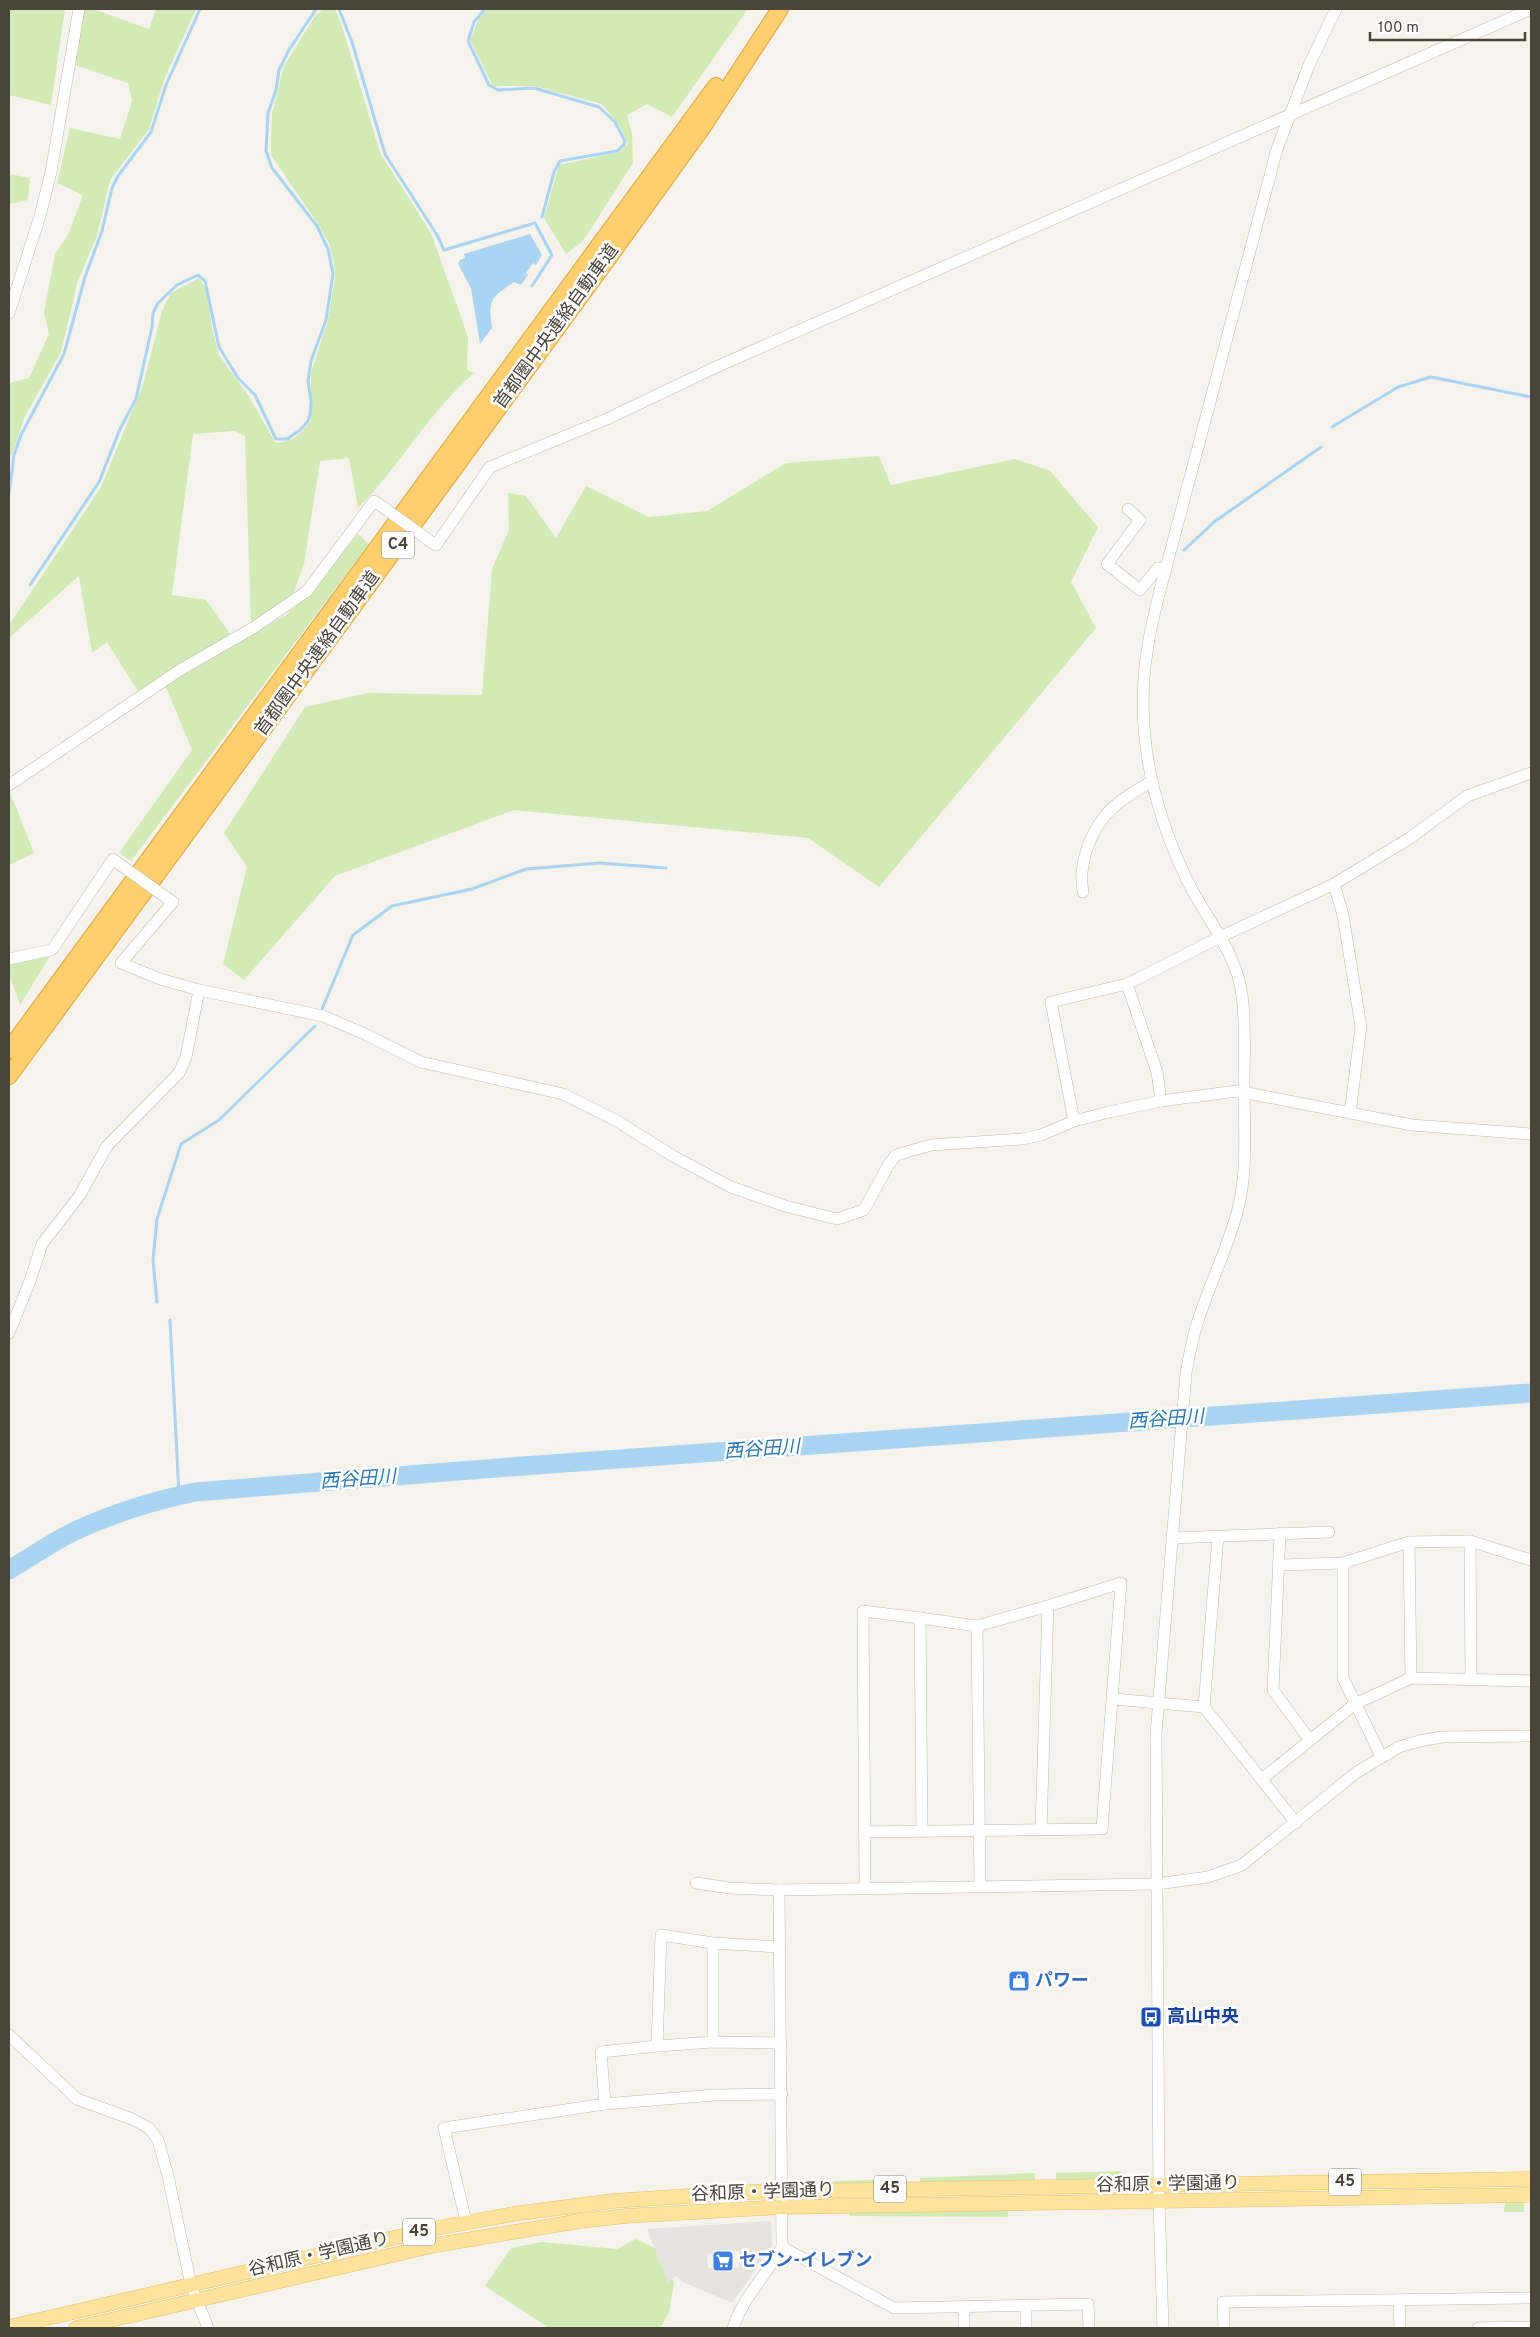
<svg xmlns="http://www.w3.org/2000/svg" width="1540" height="2337" font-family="Overpass,'Noto Sans JP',sans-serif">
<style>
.green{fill:#d2eab5}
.parking{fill:#e5e3e0;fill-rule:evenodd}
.water{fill:#a9d4f2}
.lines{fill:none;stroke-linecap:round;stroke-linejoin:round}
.stream{stroke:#a9d4f2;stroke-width:3}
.river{stroke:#a9d4f2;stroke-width:19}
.minor-casing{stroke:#c2bbae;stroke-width:12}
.major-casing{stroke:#e6c16a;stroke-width:15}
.highway-casing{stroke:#e0a43c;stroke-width:18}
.minor{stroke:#fff;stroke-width:11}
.major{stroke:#ffe39c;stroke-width:14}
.highway{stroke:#ffcf6e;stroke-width:16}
.minor-bridge-casing{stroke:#c2bbae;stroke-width:12;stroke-linecap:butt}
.minor-bridge{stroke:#fff;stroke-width:11}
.labels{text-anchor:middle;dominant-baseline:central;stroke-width:5;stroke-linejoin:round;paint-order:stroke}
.shield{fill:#fff;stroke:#817c74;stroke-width:1}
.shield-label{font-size:16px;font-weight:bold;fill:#4b4439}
.street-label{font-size:18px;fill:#4b4439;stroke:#fff}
.shop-label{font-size:18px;font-weight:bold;fill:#366cbe;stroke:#fff;text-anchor:start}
.transit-label{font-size:18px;font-weight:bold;fill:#164399;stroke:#fff;text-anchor:start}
.water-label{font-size:19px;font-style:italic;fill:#2e7ab2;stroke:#fff}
</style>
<rect width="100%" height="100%" fill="#f6f3ec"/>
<g class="green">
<path d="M 9,9 L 65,9 L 51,105 L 9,95 Z"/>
<path d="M 84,9 L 93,9 L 149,29 L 156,9 L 196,9 L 164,80 L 149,129 L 110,180 L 97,236 L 78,280 L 61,352 L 24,418 L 12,455 L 9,456 L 9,383 L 29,378 L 49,334 L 44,313 L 55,254 L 68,235 L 83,195 L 57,183 L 70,128 L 120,139 L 132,101 L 128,83 L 75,65 Z"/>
<path d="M 323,9 L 335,9 L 342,26 L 380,153 L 431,233 L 468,337 L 467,370 L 474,373 C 429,412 400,466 358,508 L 349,458 L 320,461 L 304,564 L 291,600 L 251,623 L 245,436 L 234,431 L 193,434 L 172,595 L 206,600 L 231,635 L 138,691 L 107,642 L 92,653 L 79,576 L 9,638 L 9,625 L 101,487 L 143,385 L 162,311 L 171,293 L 199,278 L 206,289 L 212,328 L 219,355 L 248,395 L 275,442 C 292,444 300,434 311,421 L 311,373 L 328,320 L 335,277 L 334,265 L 329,243 L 318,224 L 271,155 L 271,139 L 272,113 L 284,66 L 315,16 Z"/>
<path d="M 488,9 L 748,9 L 672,117 L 647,104 L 627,115 L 632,134 L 633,163 L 583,241 L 566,254 L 544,218 L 559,165 L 619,152 L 628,144 L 621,128 L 602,104 L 534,86 L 493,86 L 470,40 L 479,18 Z"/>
<path d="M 9,174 L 30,178 L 28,200 L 9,204 Z"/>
<path d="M 879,456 L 891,485 L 1015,459 L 1050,471 L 1098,527 L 1071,582 L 1096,628 L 879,887 L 808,838 L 514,810 L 335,876 L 244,980 L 223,964 L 247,867 L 224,833 L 305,707 L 368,693 L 482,695 L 492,569 L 509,530 L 508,493 L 526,496 L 556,538 L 586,486 L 649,517 L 707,511 L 786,463 Z"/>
<path d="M 358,534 L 369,544 L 131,861 L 119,853 L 192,750 L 165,685 L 286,615 L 306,597 Z"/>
<path d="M 9,790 L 34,853 L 9,865 Z"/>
<path d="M 52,953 L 20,1005 L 9,975 L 9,962 Z"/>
<path d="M 1121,2171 L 1121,2179 L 1056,2181 L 1056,2173 Z"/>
<path d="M 1035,2173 L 1035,2180 L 920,2182 L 920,2178 Z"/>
<path d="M 897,2179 L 897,2183 L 812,2184 L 812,2182 Z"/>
<path d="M 1505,2202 L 1524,2202 L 1524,2212 L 1504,2212 Z"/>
<path d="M 1008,2210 L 1008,2217 L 849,2216 L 849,2212 Z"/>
<path d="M 636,2239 L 657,2249 L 674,2282 L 669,2313 L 660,2328 L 549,2328 L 485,2286 L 511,2248 L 542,2242 L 617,2249 Z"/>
</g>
<path class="parking" d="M 771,2221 L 772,2246 L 732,2303 L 683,2282 L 676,2276 L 668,2283 L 647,2229 ZM 713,2251 L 739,2251 L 739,2267 L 708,2268 L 707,2254 L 713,2253 Z"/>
<path class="water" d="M 530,234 L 542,255 L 536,265 L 533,263 L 526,273 L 528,275 L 521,285 L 514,282 C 491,298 488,299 492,328 L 480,344 L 471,288 L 458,264 L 460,260 L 465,258 L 464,254 Z"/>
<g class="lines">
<g class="stream">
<path d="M 339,9 L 352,42 L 385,154 L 437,235 L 444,250 L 535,223 L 552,255 L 532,286"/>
<path d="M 485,9 L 474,22 L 468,41 L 489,85 L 498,90 L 534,88 L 599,107 L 615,122 L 625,141 L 624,145 L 617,151 L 560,161 L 554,172 L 542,217"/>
<path d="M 1332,427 L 1398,387 L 1431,377 L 1531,397"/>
<path d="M 9,494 L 14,455 L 21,435 L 64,354 L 85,277 L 102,231 L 112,188 L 118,176 L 151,132 L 166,85 L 200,9"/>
<path d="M 1184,550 L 1214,522 L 1321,447"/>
<path d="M 30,585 L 99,482 L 120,429 L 136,399 L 152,327 L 153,313 L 158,303 L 177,285 L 198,275 L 205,281 L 219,347 L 238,378 L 255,395 L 276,439 L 287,439 L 300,430 L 308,421 L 310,415 L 311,401 L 308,381 L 311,361 L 326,320 L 333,274 L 328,249 L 317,226 L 272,168 L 266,151 L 268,113 L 276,90 L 279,70 L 289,50 L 316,9"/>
<path d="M 322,1009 L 353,935 L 392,906 L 472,889 L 526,869 L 600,863 L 666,868"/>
<path d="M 157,1302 L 153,1260 L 157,1219 L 181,1144 L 219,1120 L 315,1026"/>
<path d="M 170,1320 L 179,1495"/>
</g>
<path class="river" d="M 9,1570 C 31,1557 52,1542 75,1531 C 113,1513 153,1501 195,1492 L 523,1466 L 1531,1393"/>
<g class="minor-casing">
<g id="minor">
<path d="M 9,313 L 40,216 L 51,172 L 79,9"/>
<path d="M 1128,509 L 1140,520 L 1107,564 L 1140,590 L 1158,568 L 1166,568"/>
<path d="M 430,541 L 436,545 L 490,467 L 607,419 L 716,367 L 1531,9"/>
<path d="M 9,785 L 180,670 L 253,628 L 307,591 L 374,501 L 380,505"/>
<path d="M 1334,884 L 1343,915 L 1361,1027 L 1350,1113"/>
<path d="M 1083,892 C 1078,867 1089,835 1105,816 C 1117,801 1136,791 1152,781"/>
<path d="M 167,898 L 173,902 L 121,963 L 160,979 L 199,990 L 323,1016 L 367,1035 L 421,1062 L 563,1094 L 617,1121 L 673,1156 L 731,1187 L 785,1206 L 837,1219 L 864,1210 L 889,1164 L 896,1155 L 931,1145 L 1022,1139 L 1041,1135 L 1074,1121 L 1109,1112 L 1161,1101 L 1237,1091 L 1412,1125 L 1531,1134"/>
<path d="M 9,959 L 51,950 L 54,947 L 113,859 L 118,863"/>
<path d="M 1127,984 L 1157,1072 L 1161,1101"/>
<path d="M 1074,1121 L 1051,1002 L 1127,984 L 1220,937 L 1334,884 L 1410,838 L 1467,796 L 1531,773"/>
<path d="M 9,1333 L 30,1281 L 42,1244 L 80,1195 L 107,1146 L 179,1073 L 186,1057 L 199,990"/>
<path d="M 1280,1533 L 1273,1690 L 1309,1739"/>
<path d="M 1218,1536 L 1204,1707 L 1296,1823"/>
<path d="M 1172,1538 L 1329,1532"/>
<path d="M 1470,1541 L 1471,1680"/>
<path d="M 1409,1542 L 1411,1678"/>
<path d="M 1343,1563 L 1343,1678 L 1381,1756"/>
<path d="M 1280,1565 L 1343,1563 L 1409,1542 L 1470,1541 L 1531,1560"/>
<path d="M 920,1618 L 977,1626 L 980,1886"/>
<path d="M 977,1626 L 1048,1606 L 1041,1829"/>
<path d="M 1113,1699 L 1204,1707"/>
<path d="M 1262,1779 L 1355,1704 L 1411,1678 L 1531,1681"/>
<path d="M 865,1832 L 1102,1829 L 1121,1583 L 1048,1606"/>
<path d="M 696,1883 L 730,1888 L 779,1890"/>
<path d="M 865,1888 L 863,1611 L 920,1618 L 922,1832"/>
<path d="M 780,1947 L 713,1943 L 661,1935 L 657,2046 L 713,2042 L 781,2043"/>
<path d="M 9,2035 L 77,2099 L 132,2119 L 149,2128 L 158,2140 L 168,2176 L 191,2285 L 208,2328"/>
<path d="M 713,2042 L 713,1943"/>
<path d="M 657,2046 L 601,2052 L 605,2104 L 714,2095 L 782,2094"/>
<path d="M 466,2222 L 444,2128 L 605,2104"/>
<path d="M 782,2247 L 894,2308 L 1088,2304 L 1089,2328"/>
<path d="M 1399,2300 L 1400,2328"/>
<path d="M 1026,2305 L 1026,2328"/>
<path d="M 964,2307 L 964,2328"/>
<path d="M 733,2328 C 743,2297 767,2275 782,2247 L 779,1890 L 1157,1884 L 1208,1877 L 1242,1865 L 1357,1772 L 1399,1747 L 1419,1741 L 1442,1737 L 1531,1736"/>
<path d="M 1163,2328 L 1159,2201 L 1156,1734 L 1186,1373 C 1189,1357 1192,1340 1197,1324 C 1209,1285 1228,1248 1238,1209 C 1248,1169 1244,1128 1244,1087 C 1244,1057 1246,1025 1242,995 C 1236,950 1205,918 1186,878 C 1152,806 1134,726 1148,646 C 1152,619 1159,594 1166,568 L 1277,149 L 1309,65 L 1336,9"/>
<path d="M 1224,2328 L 1223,2302 L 1531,2298"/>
<path d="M 1478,2328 L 1531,2327"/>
</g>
</g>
<g class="major-casing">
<g id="major">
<path d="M 9,2327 L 432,2229 L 513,2214 L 612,2201 L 751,2192 L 1531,2179"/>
<path d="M 76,2328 L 436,2245 L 580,2221 L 626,2216 L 782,2207 L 1531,2195"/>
</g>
</g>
<g class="highway-casing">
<g id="highway">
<path d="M 9,1050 L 716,86"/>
<path d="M 9,1076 L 604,264 L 702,128 L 780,9"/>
</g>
</g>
<use href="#minor" class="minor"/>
<use href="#major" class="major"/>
<use href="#highway" class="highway"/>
<g class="minor-bridge-casing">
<g id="minor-bridge">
<path d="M 380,505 L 430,541"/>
<path d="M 118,863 L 167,898"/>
</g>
</g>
<use href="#minor-bridge" class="minor-bridge"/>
</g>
<defs>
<g id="shop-square" transform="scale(1.125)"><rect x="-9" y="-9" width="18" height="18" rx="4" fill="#3f7fe0" stroke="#fff"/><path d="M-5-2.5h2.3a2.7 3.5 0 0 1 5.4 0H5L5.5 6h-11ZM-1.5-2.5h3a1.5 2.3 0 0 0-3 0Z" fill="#fff"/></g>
<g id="bus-square" transform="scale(1.125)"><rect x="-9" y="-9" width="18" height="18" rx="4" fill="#1a4fb4" stroke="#fff"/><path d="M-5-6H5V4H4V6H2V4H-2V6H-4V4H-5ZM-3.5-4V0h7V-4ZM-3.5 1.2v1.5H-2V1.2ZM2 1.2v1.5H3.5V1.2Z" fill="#fff"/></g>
<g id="supermarket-square" transform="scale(1.125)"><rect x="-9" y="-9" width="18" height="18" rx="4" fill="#3f7fe0" stroke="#fff"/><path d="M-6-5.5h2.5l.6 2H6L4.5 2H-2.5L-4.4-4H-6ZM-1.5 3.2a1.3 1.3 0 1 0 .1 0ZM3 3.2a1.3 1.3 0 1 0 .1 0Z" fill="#fff"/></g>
</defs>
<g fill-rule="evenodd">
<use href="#shop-square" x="1019" y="1981"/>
<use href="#bus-square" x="1151" y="2017"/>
<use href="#supermarket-square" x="723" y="2261"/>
</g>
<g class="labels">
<g class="shield">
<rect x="382" y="531.5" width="32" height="27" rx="4"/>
<rect x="1329" y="2168.5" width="32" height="27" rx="4"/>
<rect x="874" y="2175.5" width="32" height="27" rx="4"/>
<rect x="403" y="2218.5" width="32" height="27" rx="4"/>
</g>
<g class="shield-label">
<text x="398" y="545">C4</text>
<text x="1345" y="2182">45</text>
<text x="890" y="2189">45</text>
<text x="419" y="2232">45</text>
</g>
<g class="street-label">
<text transform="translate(557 327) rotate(-54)">首都圏中央連絡自動車道</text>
<text transform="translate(318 654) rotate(-54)">首都圏中央連絡自動車道</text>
<text transform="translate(1168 2185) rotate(-1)">谷和原・学園通り</text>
<text transform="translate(763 2193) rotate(-2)">谷和原・学園通り</text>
<text transform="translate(319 2255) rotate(-13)">谷和原・学園通り</text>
</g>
<g class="shop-label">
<text x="1035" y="1981">パワー</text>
<text x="739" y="2261">セブン-イレブン</text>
</g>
<g class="transit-label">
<text x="1167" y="2017">高山中央</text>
</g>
<g class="water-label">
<text transform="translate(1166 1420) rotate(-4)">西谷田川</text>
<text transform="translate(762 1450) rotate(-4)">西谷田川</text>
<text transform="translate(358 1480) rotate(-4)">西谷田川</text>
</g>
</g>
<rect width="1540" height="2337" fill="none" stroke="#4b4439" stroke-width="20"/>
<path d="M1370 32v8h155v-8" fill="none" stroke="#4b4439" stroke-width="2.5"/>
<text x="1378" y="32" font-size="15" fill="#4b4439" stroke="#ffffff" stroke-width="4" paint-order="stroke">100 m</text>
</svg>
